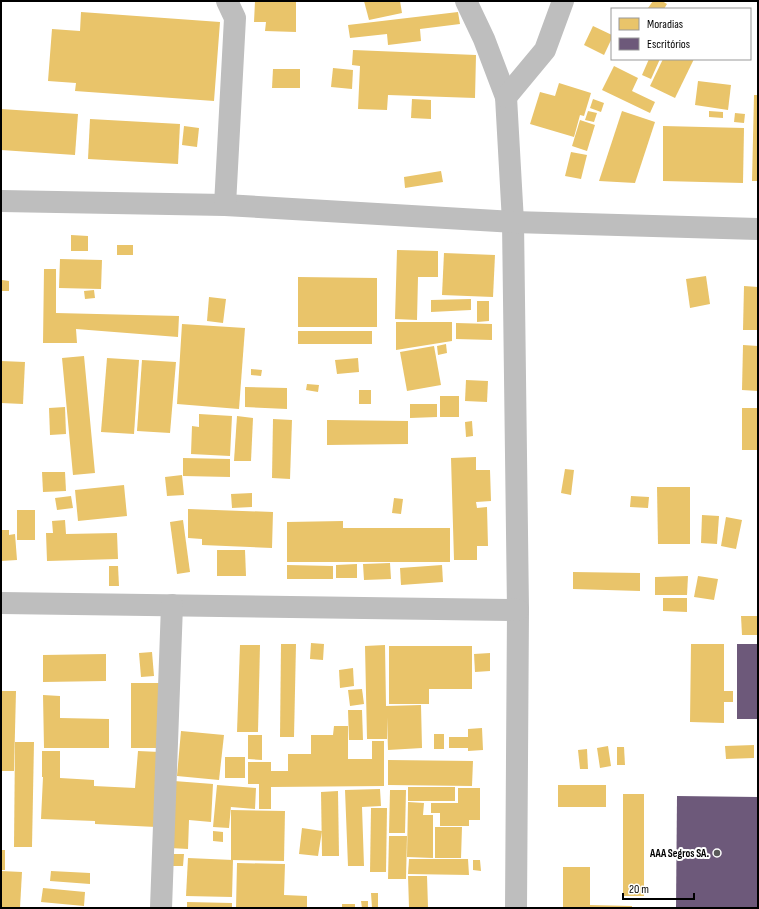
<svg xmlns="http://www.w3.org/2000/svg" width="759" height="909" font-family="'Sofia Sans Condensed',sans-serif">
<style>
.homes{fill:#e9c46a}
.offices{fill:#6d597a}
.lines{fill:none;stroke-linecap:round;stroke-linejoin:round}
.minor{stroke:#bebebe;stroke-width:22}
.poi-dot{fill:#595959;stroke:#fff;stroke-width:1.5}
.labels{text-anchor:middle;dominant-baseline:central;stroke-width:4;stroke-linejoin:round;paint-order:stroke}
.poi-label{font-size:11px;font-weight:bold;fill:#000;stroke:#fff;text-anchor:end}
</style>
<rect width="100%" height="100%" fill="#fff"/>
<g class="homes">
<path d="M 255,1 L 296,1 L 296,32 L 265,31 L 266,22 L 254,22 Z"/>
<path d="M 364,1 L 400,1 L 402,13 L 369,20 Z"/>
<path d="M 653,1 L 662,1 L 667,4 L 664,9 L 649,9 L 648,8 Z"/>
<path d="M 81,12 L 220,22 L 214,101 L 75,91 L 76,83 L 48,81 L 52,29 L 80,31 Z"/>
<path d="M 458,12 L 460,24 L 420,29 L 421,41 L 388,45 L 387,34 L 350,38 L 348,25 Z"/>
<path d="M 593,26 L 612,35 L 612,38 L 604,55 L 584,45 Z"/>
<path d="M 353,50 L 476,55 L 475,98 L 388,95 L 387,110 L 358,109 L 360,66 L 352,65 Z"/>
<path d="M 649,59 L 660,59 L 651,79 L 642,75 Z"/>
<path d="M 663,59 L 694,59 L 675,98 L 650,86 Z"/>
<path d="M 614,66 L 638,78 L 632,91 L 655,102 L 650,113 L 602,90 Z"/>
<path d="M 333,68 L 353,70 L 352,89 L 331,87 Z"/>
<path d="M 273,69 L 300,69 L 300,88 L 272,88 Z"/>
<path d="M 698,81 L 731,85 L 728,110 L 695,105 Z"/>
<path d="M 559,83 L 591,93 L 584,116 L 580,115 L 574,137 L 530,124 L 540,92 L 555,96 Z"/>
<path d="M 754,95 L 758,95 L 758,181 L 752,181 Z"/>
<path d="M 412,99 L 431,100 L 431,119 L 411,118 Z"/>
<path d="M 593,99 L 604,103 L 601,112 L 590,108 Z"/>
<path d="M 1,109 L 78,114 L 75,155 L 1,150 Z"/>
<path d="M 588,111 L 597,113 L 594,122 L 585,120 Z"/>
<path d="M 622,111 L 655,122 L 635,183 L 599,181 Z"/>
<path d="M 709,111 L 723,112 L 723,118 L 709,117 Z"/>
<path d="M 735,113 L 745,114 L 744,123 L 734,122 Z"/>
<path d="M 90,119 L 180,124 L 178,164 L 88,159 Z"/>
<path d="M 580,120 L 595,125 L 587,151 L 572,146 Z"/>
<path d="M 184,126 L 199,128 L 197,147 L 182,145 Z"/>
<path d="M 663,126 L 744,128 L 743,183 L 663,181 Z"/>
<path d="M 571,152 L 587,155 L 581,179 L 565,176 Z"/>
<path d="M 441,171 L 443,182 L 405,188 L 404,177 Z"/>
<path d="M 71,235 L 88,236 L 88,251 L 71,251 Z"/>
<rect x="117" y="245" width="16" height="10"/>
<path d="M 397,250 L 438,251 L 438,277 L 418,277 L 417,320 L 395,319 Z"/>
<path d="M 444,253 L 495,255 L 493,297 L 442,295 Z"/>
<path d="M 60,259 L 102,260 L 101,289 L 59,288 Z"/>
<path d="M 44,269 L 56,269 L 56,313 L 179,316 L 178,337 L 76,329 L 77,343 L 43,343 Z"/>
<path d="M 706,276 L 710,304 L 690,308 L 686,279 Z"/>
<path d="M 298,277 L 377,278 L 377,327 L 298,327 Z"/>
<path d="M 2,280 L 9,281 L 9,291 L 2,291 Z"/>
<path d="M 744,286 L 758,287 L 758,330 L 743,330 Z"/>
<path d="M 94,290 L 95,298 L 85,299 L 84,291 Z"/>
<path d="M 209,297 L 226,299 L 223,323 L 207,321 Z"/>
<path d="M 471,299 L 471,310 L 431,312 L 431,300 Z"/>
<path d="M 477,301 L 489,301 L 489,321 L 477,322 Z"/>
<path d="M 396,322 L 452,322 L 452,341 L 396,350 Z"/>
<path d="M 456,323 L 492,324 L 492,340 L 456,339 Z"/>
<path d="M 182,324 L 245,328 L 239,409 L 177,404 Z"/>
<rect x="298" y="331" width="74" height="13"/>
<path d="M 446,344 L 447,353 L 438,355 L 437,346 Z"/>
<path d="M 743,345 L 758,346 L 758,391 L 742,390 Z"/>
<path d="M 434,346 L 441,385 L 407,391 L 400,352 Z"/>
<path d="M 84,356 L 95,473 L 73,475 L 62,358 Z"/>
<path d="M 107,358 L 139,360 L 134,434 L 101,432 Z"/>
<path d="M 358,358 L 359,372 L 337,374 L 335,360 Z"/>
<path d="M 142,360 L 176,362 L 170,433 L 137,431 Z"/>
<path d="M 1,361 L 25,362 L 23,404 L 1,403 Z"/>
<path d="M 251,369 L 262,370 L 261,376 L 251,375 Z"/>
<path d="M 466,380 L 488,381 L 487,402 L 465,401 Z"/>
<path d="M 307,384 L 319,385 L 318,392 L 306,390 Z"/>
<path d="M 245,387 L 287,388 L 287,409 L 245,407 Z"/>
<rect x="359" y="390" width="12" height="14"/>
<rect x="440" y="396" width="19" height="21"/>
<path d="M 410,404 L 437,404 L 437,417 L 410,418 Z"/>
<path d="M 65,407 L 66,434 L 50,435 L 49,408 Z"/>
<rect x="742" y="408" width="16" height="42"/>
<path d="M 199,414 L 232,416 L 230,456 L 191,454 L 192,426 L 199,427 Z"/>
<path d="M 237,416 L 253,418 L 251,461 L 234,461 Z"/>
<path d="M 273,419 L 292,420 L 290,479 L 272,478 Z"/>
<path d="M 327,420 L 408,421 L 408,444 L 327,445 Z"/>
<path d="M 472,421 L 473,436 L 466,437 L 465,422 Z"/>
<path d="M 476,457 L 476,470 L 490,470 L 491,501 L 476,502 L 477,508 L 487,507 L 488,546 L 477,546 L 477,560 L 454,560 L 451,458 Z"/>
<path d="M 183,458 L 230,459 L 230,477 L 183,476 Z"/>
<path d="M 565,469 L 574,470 L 571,495 L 561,493 Z"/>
<path d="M 42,472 L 65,472 L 66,491 L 43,492 Z"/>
<path d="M 182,475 L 184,495 L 167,496 L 165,477 Z"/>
<path d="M 124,485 L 127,516 L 78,521 L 75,490 Z"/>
<path d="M 657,487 L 690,487 L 690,544 L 658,544 Z"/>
<path d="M 252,493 L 252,507 L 232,508 L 231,494 Z"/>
<path d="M 71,496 L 73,508 L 57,510 L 55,498 Z"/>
<path d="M 631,496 L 649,497 L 648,508 L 630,507 Z"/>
<path d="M 394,498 L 403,499 L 401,514 L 392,513 Z"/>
<path d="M 188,509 L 273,512 L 272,548 L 202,545 L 202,539 L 188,538 Z"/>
<rect x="17" y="510" width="18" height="30"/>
<path d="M 702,515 L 719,516 L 717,544 L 701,543 Z"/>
<path d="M 726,517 L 742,520 L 736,549 L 721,546 Z"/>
<path d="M 65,520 L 66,534 L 117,533 L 118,559 L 47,561 L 46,533 L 53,533 L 52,521 Z"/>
<path d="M 183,520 L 190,572 L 177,574 L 170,522 Z"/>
<path d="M 343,521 L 343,528 L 450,528 L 450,562 L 287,562 L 287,522 Z"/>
<path d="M 1,530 L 9,530 L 9,535 L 15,534 L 17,560 L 1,561 Z"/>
<path d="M 217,550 L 245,550 L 246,576 L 217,576 Z"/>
<path d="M 390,563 L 391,579 L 364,580 L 363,564 Z"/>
<path d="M 357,564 L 357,578 L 336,578 L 336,565 Z"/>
<path d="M 287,565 L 333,566 L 333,579 L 287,579 Z"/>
<path d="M 442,565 L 443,582 L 401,585 L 400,568 Z"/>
<path d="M 109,566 L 118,566 L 119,586 L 109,586 Z"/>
<path d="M 573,572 L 640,573 L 640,591 L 573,589 Z"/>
<path d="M 688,576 L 687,595 L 655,595 L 655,577 Z"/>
<path d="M 698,576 L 718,579 L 714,600 L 694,597 Z"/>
<path d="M 663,598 L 687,598 L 687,612 L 663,611 Z"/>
<path d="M 741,616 L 758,616 L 758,635 L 742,635 Z"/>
<path d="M 311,643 L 324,644 L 323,660 L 310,659 Z"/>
<path d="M 281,644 L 296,644 L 294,737 L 280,737 Z"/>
<path d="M 691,644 L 724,644 L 724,691 L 733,691 L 733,702 L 724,702 L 724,723 L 690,722 Z"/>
<path d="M 240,645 L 260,645 L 258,732 L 237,732 Z"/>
<path d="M 385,645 L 386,706 L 421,705 L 422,748 L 388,750 L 387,717 L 387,739 L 367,739 L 365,646 Z"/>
<path d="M 389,646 L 472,646 L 472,689 L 429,689 L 429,704 L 389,704 Z"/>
<path d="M 152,652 L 154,676 L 141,677 L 139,653 Z"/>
<path d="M 490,653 L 490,671 L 475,672 L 474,654 Z"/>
<path d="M 106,654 L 106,681 L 43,682 L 43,655 Z"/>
<path d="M 353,668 L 354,686 L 340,688 L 339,670 Z"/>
<path d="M 131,683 L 162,683 L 161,748 L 131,748 Z"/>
<path d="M 362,689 L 364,704 L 350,706 L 348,690 Z"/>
<path d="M 1,691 L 16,691 L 14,771 L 1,771 Z"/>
<path d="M 43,695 L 60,696 L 60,718 L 109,719 L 109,748 L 44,748 Z"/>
<path d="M 348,710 L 362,710 L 363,740 L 349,740 Z"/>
<path d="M 334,726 L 348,726 L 348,759 L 372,759 L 372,741 L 384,741 L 384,786 L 271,787 L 271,809 L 259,809 L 259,784 L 248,784 L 248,762 L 271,762 L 271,771 L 288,771 L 288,754 L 311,754 L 311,735 L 333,735 Z"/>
<path d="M 482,728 L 483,750 L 468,751 L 468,748 L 449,748 L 449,737 L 468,737 L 468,729 Z"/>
<path d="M 181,731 L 224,735 L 219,780 L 177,776 Z"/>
<rect x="434" y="734" width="10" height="15"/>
<path d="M 248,735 L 262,735 L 262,760 L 248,759 Z"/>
<path d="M 15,742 L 34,742 L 32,847 L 14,847 Z"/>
<path d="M 754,745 L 754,758 L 726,759 L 725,746 Z"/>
<path d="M 608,746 L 611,766 L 600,768 L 597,748 Z"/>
<path d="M 617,747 L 624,747 L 625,765 L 617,765 Z"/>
<path d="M 587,749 L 588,769 L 580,769 L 578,750 Z"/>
<path d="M 42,751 L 60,751 L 60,778 L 94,780 L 94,786 L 135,788 L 138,751 L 160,752 L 156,827 L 95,824 L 95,821 L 41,819 L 43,777 L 42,777 Z"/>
<rect x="225" y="757" width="20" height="21"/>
<path d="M 388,760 L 473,761 L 472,786 L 388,785 Z"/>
<path d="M 174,781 L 213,784 L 211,822 L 189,820 L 188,849 L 170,848 Z"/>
<path d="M 217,785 L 256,788 L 255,809 L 231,807 L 231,806 L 229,828 L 213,827 Z"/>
<rect x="558" y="785" width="48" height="22"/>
<rect x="408" y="787" width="47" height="14"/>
<path d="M 458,788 L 480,788 L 480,820 L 469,820 L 469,826 L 440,826 L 440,813 L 431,813 L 431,803 L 458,803 Z"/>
<path d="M 380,789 L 381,806 L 362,807 L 364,866 L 348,866 L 345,790 Z"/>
<path d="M 390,790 L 406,790 L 405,833 L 389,833 Z"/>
<path d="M 338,791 L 339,856 L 322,856 L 321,792 Z"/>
<rect x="623" y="794" width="21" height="102"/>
<path d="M 408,802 L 424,803 L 423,815 L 433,815 L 433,858 L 407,857 Z"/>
<path d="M 371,808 L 387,808 L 386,872 L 370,872 Z"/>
<path d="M 231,810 L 285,811 L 284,861 L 231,860 Z"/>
<path d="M 435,827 L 462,827 L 461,858 L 435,858 Z"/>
<path d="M 302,828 L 322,831 L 318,856 L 299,854 Z"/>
<path d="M 213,831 L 223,832 L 223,842 L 213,841 Z"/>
<path d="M 389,836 L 407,836 L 406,879 L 388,879 Z"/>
<rect x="1" y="850" width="4" height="20"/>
<path d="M 171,854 L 184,854 L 183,866 L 171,866 Z"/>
<path d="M 188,858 L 233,860 L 232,897 L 186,896 Z"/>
<path d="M 409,859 L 468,859 L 469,875 L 408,874 Z"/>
<path d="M 473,860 L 480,860 L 481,871 L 473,870 Z"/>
<path d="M 237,863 L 285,864 L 284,895 L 307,896 L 307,908 L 236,908 Z"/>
<path d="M 563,867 L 590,867 L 590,905 L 632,906 L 632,908 L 563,908 Z"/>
<path d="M 1,871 L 22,872 L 20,908 L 1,908 Z"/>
<path d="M 51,871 L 90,873 L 90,884 L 50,881 Z"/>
<path d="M 408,876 L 427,876 L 428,908 L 409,908 Z"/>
<path d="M 43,888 L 85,892 L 84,906 L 41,902 Z"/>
<path d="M 371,893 L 378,893 L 378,908 L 372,908 Z"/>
<path d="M 361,901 L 368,901 L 368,908 L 362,908 Z"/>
<path d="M 187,902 L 232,903 L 232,908 L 187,908 Z"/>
<rect x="342" y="904" width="13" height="4"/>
</g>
<g class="offices">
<rect x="737" y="644" width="21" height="75"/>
<path d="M 677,796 L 758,797 L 758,908 L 676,908 Z"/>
</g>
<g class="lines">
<g class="minor">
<path d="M 466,1 L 484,39 L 506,97 L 513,222 L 518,610 L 516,908"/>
<path d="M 506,97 L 545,50 L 563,1"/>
<path d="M 1,201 L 225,205 L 513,222 L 758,229"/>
<path d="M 225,205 L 235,18 L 227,1"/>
<path d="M 1,603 L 518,610"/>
<path d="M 161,908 L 172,605"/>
</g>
</g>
<circle class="poi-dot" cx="717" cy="853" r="4"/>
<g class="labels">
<g class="poi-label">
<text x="709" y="853">AAA Segros SA.</text>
</g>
</g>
<rect width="759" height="909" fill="none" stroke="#000000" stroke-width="4"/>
<rect x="611" y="8" width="140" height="52" fill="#ffffff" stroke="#999999"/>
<rect x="619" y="18" width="20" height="12" fill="#e9c46a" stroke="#999999"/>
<text x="647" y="28" font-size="12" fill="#000000">Moradias</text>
<rect x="619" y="38" width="20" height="12" fill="#6d597a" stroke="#999999"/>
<text x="647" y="48" font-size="12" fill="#000000">Escritórios</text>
<path d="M623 893v6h71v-6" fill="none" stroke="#000000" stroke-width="2"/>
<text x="629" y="893" font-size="12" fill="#000000" stroke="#ffffff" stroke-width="3" paint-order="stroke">20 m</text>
</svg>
